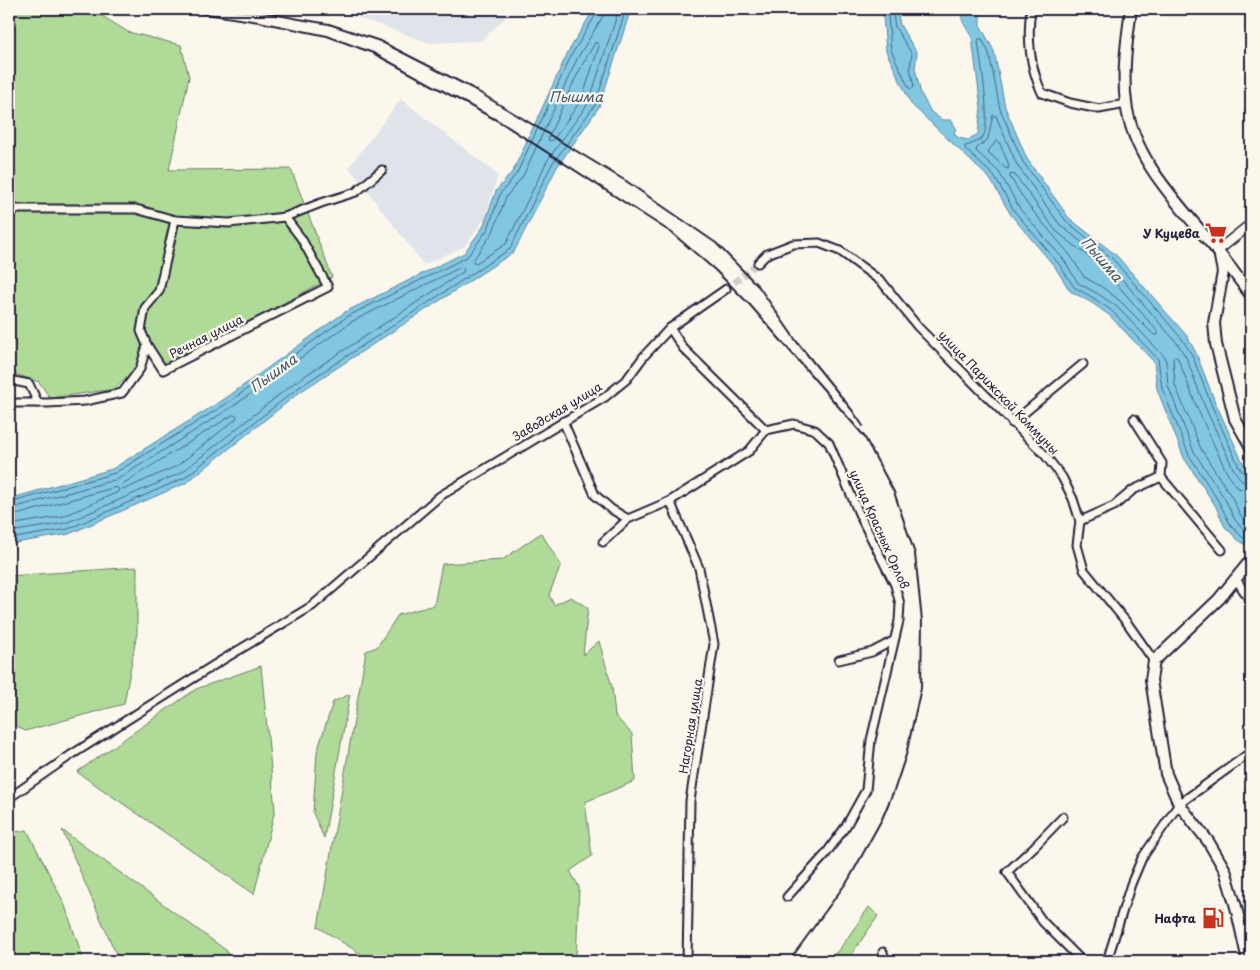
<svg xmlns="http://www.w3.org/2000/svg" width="1260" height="970" font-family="'Playpen Sans',sans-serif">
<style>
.built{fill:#e0e4ea}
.green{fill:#b0da97;stroke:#697e69}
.water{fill:#81c7e2;stroke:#5b859f}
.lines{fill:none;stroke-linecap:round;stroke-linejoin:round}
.shore{stroke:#48647e;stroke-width:1}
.minor-tunnel{stroke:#d0ccc9;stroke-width:7;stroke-dasharray:7 3.5;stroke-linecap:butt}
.minor-casing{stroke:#22223b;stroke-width:11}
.tertiary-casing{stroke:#22223b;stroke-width:12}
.secondary-casing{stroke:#22223b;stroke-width:14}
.minor{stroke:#fbf7ec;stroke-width:7}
.tertiary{stroke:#fbf7ec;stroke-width:9}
.secondary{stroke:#fbf7ec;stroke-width:10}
.rail{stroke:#22223b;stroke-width:2}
.labels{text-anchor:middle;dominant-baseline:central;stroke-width:4.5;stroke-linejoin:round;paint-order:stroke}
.poi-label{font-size:12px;font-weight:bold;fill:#22223b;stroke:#fbf7ec;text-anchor:end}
.street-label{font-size:12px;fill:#22223b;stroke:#fbf7ec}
.water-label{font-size:14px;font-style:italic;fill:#3e546d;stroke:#fbf7ec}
</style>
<rect width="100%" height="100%" fill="#fbf7ec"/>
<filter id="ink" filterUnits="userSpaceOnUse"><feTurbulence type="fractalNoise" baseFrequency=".02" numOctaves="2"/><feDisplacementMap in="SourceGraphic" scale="10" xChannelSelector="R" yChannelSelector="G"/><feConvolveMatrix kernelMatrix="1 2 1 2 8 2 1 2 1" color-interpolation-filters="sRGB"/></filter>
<g filter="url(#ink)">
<g class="built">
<path d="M 334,9 L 514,9 L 481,41 L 430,43 Z"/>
<path d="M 401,99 L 498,175 L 485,218 L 465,246 L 424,265 L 349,167 Z"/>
</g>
<g class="green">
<path d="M 9,9 L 91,9 L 128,32 L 181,45 L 189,77 L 169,170 L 291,169 L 332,277 C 277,308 219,335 165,367 L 147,338 L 138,365 L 115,389 L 50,398 L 39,382 L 9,372 Z"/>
<path d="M 541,533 L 561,565 L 549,595 L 554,605 L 571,597 L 588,608 L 583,655 L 599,641 L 612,687 L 615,716 L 632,734 L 635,781 L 585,802 L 592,856 L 570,871 L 579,887 L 576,961 L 372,961 L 318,927 L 366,651 L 377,647 L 398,615 L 434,605 L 442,564 L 502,560 Z"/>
<path d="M 137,567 L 137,633 L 124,704 L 25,731 L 9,722 L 9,576 Z"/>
<path d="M 261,666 L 275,810 L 254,894 L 77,772 L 196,689 Z"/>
<path d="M 350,694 L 324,838 L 313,813 L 317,752 L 333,702 Z"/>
<path d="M 27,830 L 64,903 L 84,961 L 9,961 L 9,833 Z"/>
<path d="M 62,830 L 227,951 L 230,961 L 119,961 Z"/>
<path d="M 869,907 L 878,916 L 847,961 L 826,961 L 839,950 Z"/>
</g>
<g class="water">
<path d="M 594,9 L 631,9 L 599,107 L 557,167 L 514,252 L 300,392 L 186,483 L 69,534 L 9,544 L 9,499 L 112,469 L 226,398 L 345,312 L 464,253 L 483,227 L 496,191 L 513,171 L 568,52 Z"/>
<path d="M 885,9 L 897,9 L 900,25 L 917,53 L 915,68 L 921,94 L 931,112 L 942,120 L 951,120 L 956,128 L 954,134 L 959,138 L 968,140 L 978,134 L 981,108 L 972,38 L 963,22 L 959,9 L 980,9 L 980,25 L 994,51 L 1005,107 L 1027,159 L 1069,218 L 1116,255 L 1187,336 L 1196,353 L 1215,402 L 1244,465 L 1251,476 L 1251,552 L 1248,546 L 1238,540 L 1225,527 L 1215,505 L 1184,458 L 1157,389 L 1154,362 L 1109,315 L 1092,303 L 1070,291 L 1055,267 L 1011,215 L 990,179 L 911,104 L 886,51 L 883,15 Z"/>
</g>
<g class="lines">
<g class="shore">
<path d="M 604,9 L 603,16 L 578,57 L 523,176 L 506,197 L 493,232 L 473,260 L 474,263 L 476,263 L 506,244 L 547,161 L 589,102 L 619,9"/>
<path d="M 890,13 L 893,14 L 895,27 L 912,54 L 910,68 L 914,86 L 912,89 L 909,88 L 891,50 L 888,15 Z"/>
<path d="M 595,43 L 598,43 L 599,46 L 582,99 L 553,140 L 549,141 L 548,138 C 563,106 576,73 595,43 Z"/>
<path d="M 997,141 L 999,142 L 1009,165 L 1008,169 L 1005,168 L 988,152 Z"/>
<path d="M 1011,174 L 1015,175 L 1056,231 L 1103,268 L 1158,332 L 1158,335 L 1154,335 L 1120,301 L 1102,287 L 1084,277 L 1070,255 L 1027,204 L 1010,177 Z"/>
<path d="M 233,415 L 237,416 L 236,419 L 177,466 L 125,489 L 122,488 L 123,484 Z"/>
<path d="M 1251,478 L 1246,476 L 1239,467 L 1211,404 L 1192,355 L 1182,339 L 1112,258 L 1066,221 L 1023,162 L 1000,109 L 989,53 L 982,39 L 979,39 L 978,41 C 980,60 992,122 983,137 C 980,141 970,145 965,146 L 965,149 L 994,176 L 1015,212 L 1059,264 L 1074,287 L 1095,299 L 1112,311 L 1158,359 L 1162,388 L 1189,455 L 1219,502 L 1230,524 L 1241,536 L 1251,542"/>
<path d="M 1251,484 L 1242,481 L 1234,470 L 1205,407 L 1186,357 L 1177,343 L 1108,263 L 1060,225 L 1017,165 L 996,116 L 993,115 L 988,139 L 977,148 L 976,151 L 999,172 L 1020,209 L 1064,260 L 1078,283 L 1098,294 L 1116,306 L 1163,355 L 1166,361 L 1168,386 L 1194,452 L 1225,499 L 1235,520 L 1245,531 L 1251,535"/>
<path d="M 1251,492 L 1238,488 L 1227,473 L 1198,410 L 1179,361 L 1177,357 L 1174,357 L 1173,360 L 1175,385 L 1201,449 L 1231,496 L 1241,516 L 1251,526"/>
<path d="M 9,503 L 115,473 L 229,402 L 348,316 L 467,257 L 488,229 L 500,194 L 517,173 L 572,54 L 597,13 L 598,9"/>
<path d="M 9,509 L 118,479 L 232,407 L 351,322 L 461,267 L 464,268 L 463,272 L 294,383 L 181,473 L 66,523 L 9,532"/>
<path d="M 9,517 L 116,487 L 119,489 L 118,492 L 64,516 L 9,525"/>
<path d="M 9,539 L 68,529 L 184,478 L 298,388 L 510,249 L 552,164 L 595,105 L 626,9"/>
</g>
<path class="minor-tunnel" d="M 726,289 L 758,263"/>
<g class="minor-casing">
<g id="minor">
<path d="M 1031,9 C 1027,38 1030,67 1042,93 L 1070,103 L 1099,109 L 1126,104"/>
<path d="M 1200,9 L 1251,9"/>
<path d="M 9,209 L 136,209 L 175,220 L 229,223 L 285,217 L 321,203 L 356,192 L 382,170"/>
<path d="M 758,263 L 767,254 L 793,244 L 819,243 L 840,251 L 882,282 L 918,327 L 1045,455 L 1062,477 L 1073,499 L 1080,521 L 1077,545 L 1084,570 L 1128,624 L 1154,661"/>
<path d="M 670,328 L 683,348 L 766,430 L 794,424 L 815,430 L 829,443 L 860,516 L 895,585 L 900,604 L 899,621 L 871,740 L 866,790 L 846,826 L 825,855 L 787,897"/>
<path d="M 147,345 L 141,331 L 145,308 L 159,291 L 175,220"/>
<path d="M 9,380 L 29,384 L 38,403"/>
<path d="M 9,403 L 48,403 L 85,401 L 122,393 L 140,369 L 147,345 L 163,370 L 328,287 L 301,238 L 285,217"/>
<path d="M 1134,419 L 1162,463 L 1161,477 L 1222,550"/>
<path d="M 563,421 L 595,495 L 611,509 L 628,519"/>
<path d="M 1012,423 L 1083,364"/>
<path d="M 670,501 L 699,568 L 714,644 L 690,801 L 687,961"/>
<path d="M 1080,521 L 1114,506 L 1133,490 L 1161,477"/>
<path d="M 603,542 L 628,519 L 670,501 L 749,451 L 766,430"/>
<path d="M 1236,579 L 1251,602"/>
<path d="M 839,660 L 872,652 L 893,641"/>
<path d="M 9,798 L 71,755 L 219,662 L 312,606 L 440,496 L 605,397 L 627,379 L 644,356 L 670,328 L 726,289"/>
<path d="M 1063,817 L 1035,846 L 1007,872 L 1043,922 L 1082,961"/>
<path d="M 883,952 L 885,961"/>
<path d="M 1107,961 L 1131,884 L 1142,858 L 1179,804 L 1251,752"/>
</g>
</g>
<g class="tertiary-casing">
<path id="tertiary" d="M 1217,251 L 1251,224"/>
</g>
<g class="secondary-casing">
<g id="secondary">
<path d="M 1131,9 C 1127,40 1122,72 1126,103 C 1133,158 1175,200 1209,241 C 1224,258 1237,277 1251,295"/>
<path d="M 1220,257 L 1223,272 L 1214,323 L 1216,344 L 1235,419 L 1251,447"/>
<path d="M 1248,961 L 1236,907 L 1225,870 L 1208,841 L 1179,804 L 1166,774 L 1151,680 L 1154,661 L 1219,599 L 1251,560"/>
</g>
</g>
<use href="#minor" class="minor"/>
<use href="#tertiary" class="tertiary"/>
<use href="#secondary" class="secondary"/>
<g class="rail">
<path d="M 173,9 L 259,22 L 327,36 L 373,53 L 500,122 L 672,233 L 715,270 L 750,305 L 864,436 L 894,492 L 915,554 L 922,621 L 921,688 L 906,755 L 895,788 L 882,819 L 849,879 L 789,961"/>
<path d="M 217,9 L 263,12 L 299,19 L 329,24 L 380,41 L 472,88 L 626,181 L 716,243 L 759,287 L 797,342 L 852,410 L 863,426"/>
</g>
</g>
</g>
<defs>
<g id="supermarket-bare" transform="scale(1.725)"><path d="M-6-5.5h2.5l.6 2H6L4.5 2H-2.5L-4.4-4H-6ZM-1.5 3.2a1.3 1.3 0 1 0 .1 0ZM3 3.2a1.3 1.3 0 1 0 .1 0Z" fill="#c8321e" stroke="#fbf7ec" stroke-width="2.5" paint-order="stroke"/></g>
<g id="fuel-bare" transform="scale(1.725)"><path d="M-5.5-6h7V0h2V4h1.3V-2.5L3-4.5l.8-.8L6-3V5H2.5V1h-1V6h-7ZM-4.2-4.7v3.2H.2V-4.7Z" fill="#c8321e" stroke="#fbf7ec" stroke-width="2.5" paint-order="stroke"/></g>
</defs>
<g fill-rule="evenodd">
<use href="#supermarket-bare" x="1216" y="233"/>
<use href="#fuel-bare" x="1213" y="918"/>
</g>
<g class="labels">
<g class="poi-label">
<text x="1200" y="233">У Куцева</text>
<text x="1196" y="918">Нафта</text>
</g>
<g class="street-label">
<text transform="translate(206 336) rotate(-27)">Речная улица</text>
<text transform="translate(999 392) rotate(46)">улица Парижской Коммуны</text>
<text transform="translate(557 411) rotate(-31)">Заводская улица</text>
<text transform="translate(880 529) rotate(66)">улица Красных Орлов</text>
<text transform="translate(690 726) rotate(-81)">Нагорная улица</text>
</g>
<g class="water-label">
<text x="576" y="96">Пышма</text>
<text transform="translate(1102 259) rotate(49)">Пышма</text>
<text transform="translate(273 373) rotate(-36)">Пышма</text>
</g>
</g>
<rect width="1260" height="970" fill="none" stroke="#fbf7ec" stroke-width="30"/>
<rect x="15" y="15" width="1230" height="940" fill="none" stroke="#22223b" stroke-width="2" filter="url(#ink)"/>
</svg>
